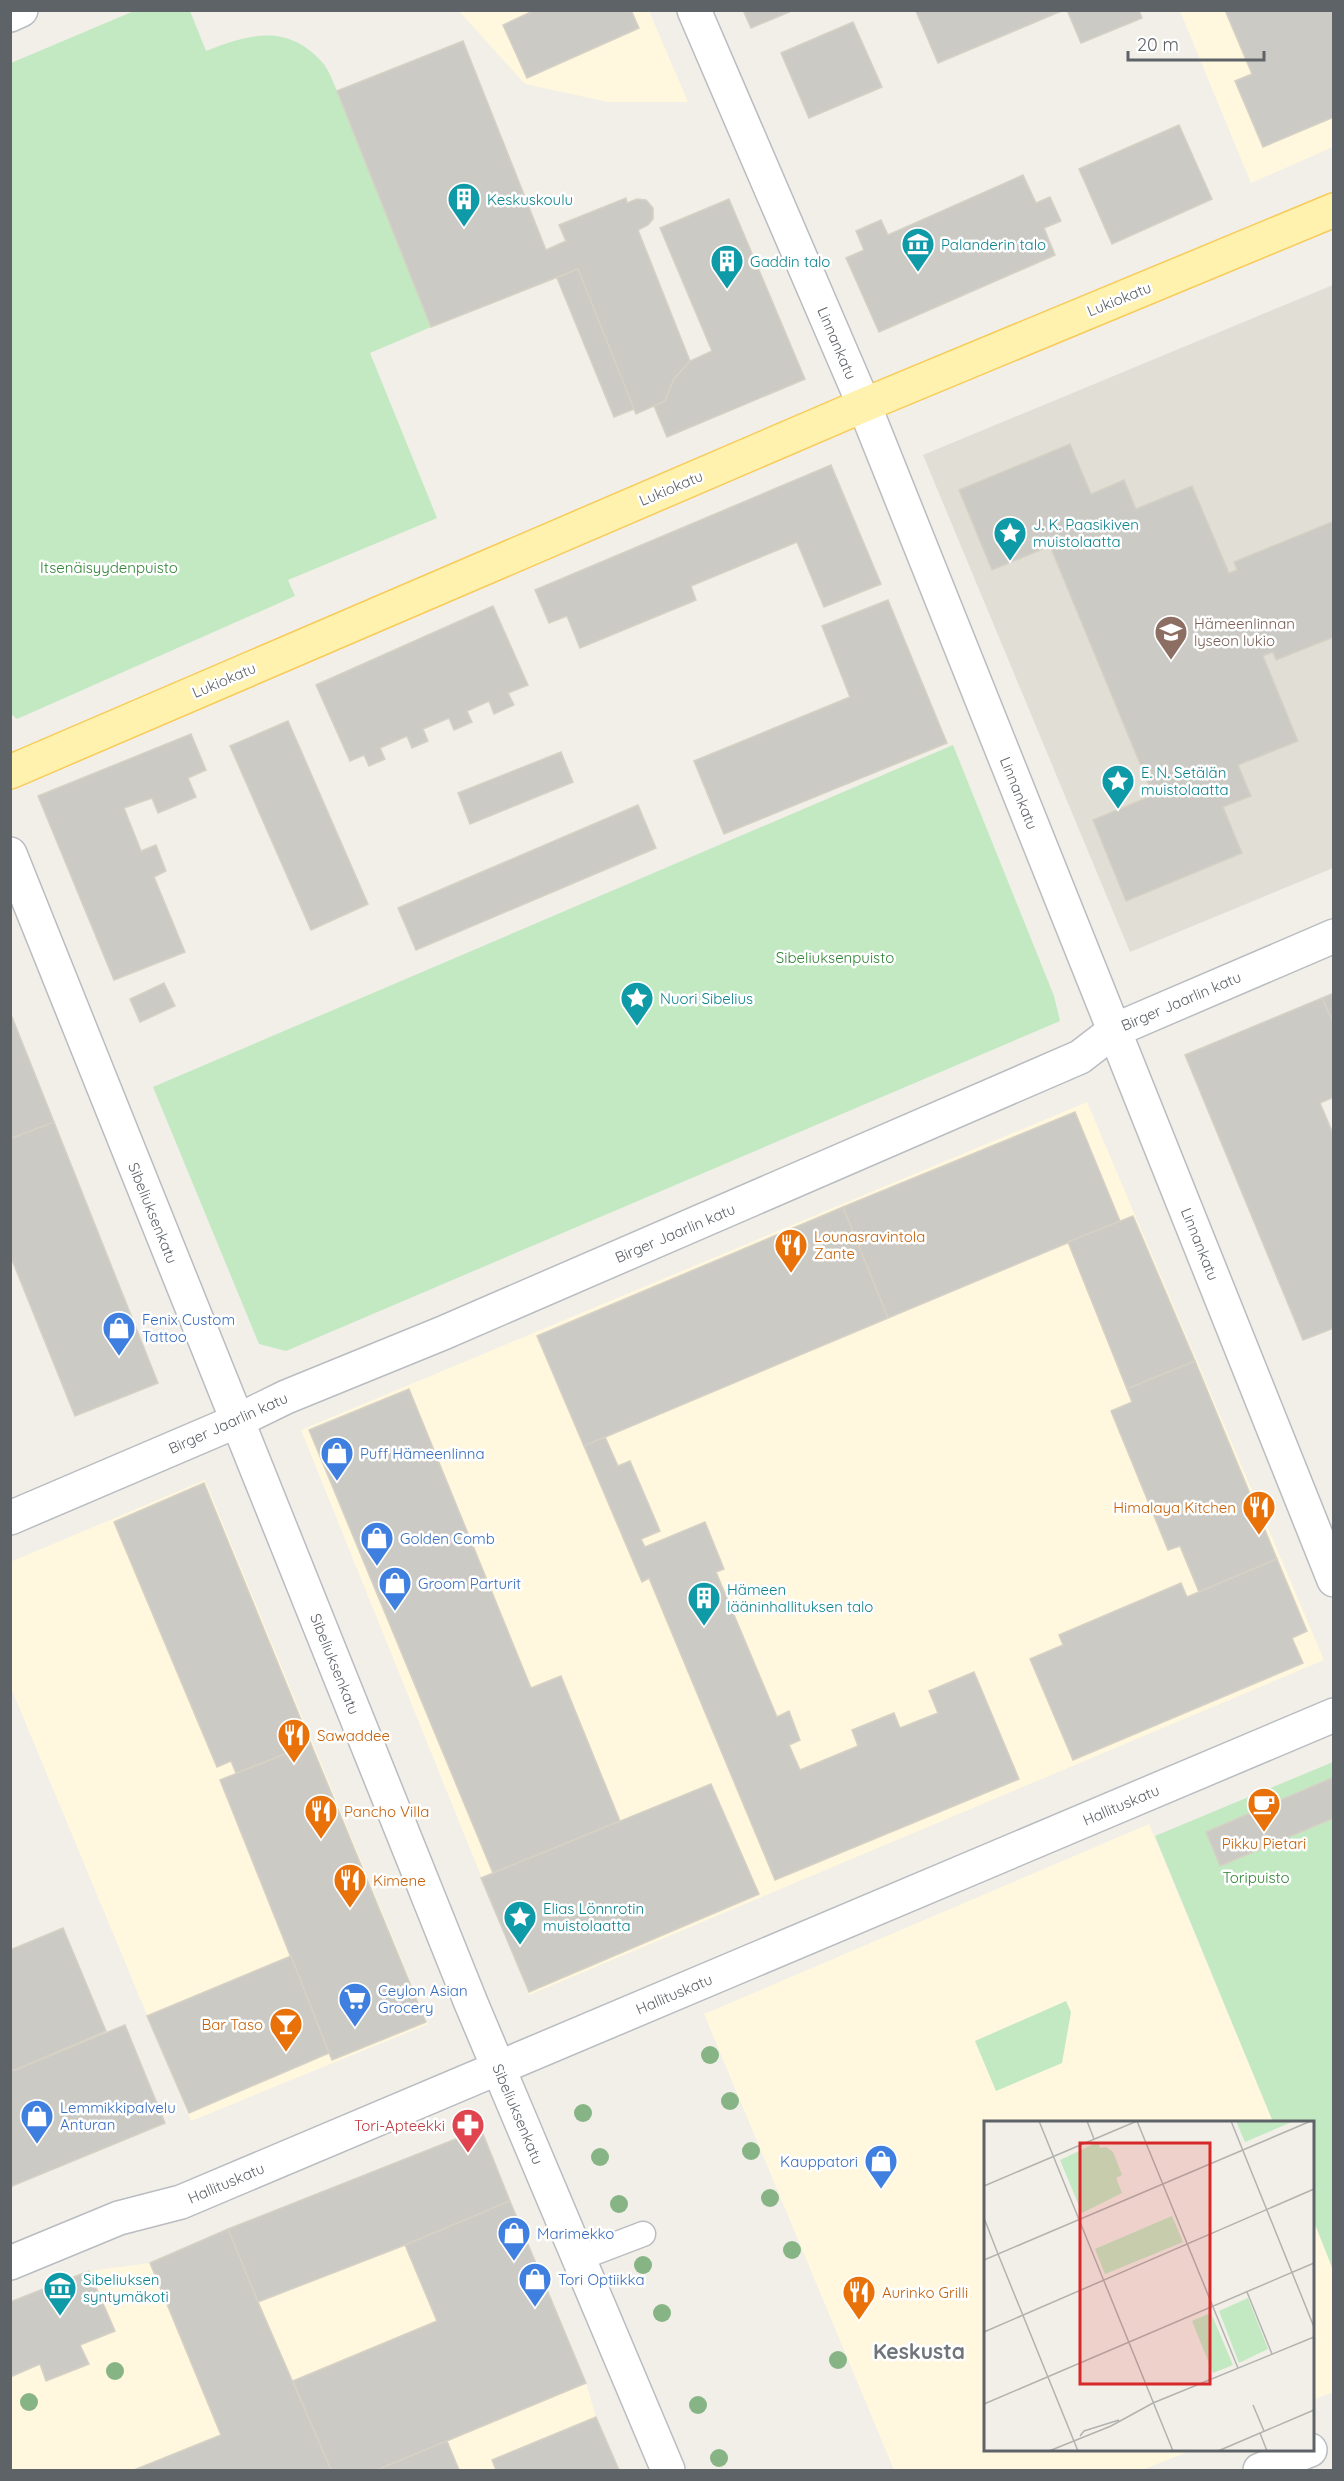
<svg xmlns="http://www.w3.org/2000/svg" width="1344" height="2481" font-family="Quicksand,sans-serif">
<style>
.commercial{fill:#fff7de}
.education{fill:#e1ded5}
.green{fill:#c3e9c3}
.building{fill:#cccac4;stroke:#d6d1c5;stroke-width:1.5}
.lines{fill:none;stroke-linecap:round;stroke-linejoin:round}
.service-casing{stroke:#b9bcc1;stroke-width:27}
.minor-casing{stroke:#b9bcc1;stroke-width:36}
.tertiary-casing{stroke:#b9bcc1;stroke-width:36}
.primary-casing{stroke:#f8cb59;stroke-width:36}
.service{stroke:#fff;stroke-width:24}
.minor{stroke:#fff;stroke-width:33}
.tertiary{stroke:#fff;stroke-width:33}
.primary{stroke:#fff2ae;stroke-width:33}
.tree{fill:#87b485}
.labels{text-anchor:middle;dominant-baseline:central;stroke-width:5;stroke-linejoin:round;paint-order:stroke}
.culture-label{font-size:15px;fill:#0d838f;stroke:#fff;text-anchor:start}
.street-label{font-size:15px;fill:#5e6368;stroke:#fff}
.park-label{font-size:15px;fill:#308434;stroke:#fff}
.education-label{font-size:15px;fill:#785e54;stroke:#fff;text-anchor:start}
.food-label{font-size:15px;fill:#c56008;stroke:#fff;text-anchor:start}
.shop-label{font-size:15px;fill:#366cbe;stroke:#fff;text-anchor:start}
.health-label{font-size:15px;fill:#be3a42;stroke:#fff;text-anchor:end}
.district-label{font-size:21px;font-weight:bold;fill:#6f757a;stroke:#fff}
.inset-road{fill:none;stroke:#b2b3b0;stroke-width:1.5}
.view{fill:#d62828;fill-opacity:0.15;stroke:#d62828;stroke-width:3}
.inset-edge{fill:none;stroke:#5e6368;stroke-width:3}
</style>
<rect width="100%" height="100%" fill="#f1efe7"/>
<g class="commercial">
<path d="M 459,11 L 649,11 L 688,102 L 608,102 L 525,84 Z"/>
<path d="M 1180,11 L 1333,11 L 1333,147 L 1251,183 Z"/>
<path d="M 1087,1102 L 1324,1660 L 529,1995 L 301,1430 Z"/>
<path d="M 205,1480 L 428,2024 L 191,2121 L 11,1688 L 10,1562 Z"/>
<path d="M 1149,1824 L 1273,2122 L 986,2122 L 986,2450 L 1193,2450 L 1142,2470 L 894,2470 L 704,2014 Z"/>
<path d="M 481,2129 L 586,2383 L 596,2417 L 619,2470 L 11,2470 L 11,2302 L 89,2271 L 150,2263 L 228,2229 Z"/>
<path d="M 1312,2219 L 1334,2270 L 1333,2392 L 1313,2400 Z"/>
</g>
<path class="education" d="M 1333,285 L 1333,868 L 1130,952 L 923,455 Z"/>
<g class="green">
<path d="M 134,11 L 190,11 L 206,51 C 249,34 287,23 322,62 C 329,70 333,82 337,91 L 431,327 L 370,353 L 437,518 L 288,580 L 295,596 L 17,719 L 11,714 L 11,63 Z"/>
<path d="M 953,745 L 1054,996 L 1060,1021 L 286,1351 L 259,1344 L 153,1087 Z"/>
<path d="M 1333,1762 L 1333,2270 L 1313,2219 L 1312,2122 L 1273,2122 L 1155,1836 Z"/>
<path d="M 1066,2001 L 1071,2012 L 1062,2063 L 996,2091 L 975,2041 Z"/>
</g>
<g class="building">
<path d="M 535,10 L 631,10 L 639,28 L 527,78 L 503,25 Z"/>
<path d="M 743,10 L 794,10 L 751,28 Z"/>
<path d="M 918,10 L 1064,10 L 938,63 L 916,11 Z"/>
<path d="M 1067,10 L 1139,10 L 1142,18 L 1081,43 Z"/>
<path d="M 1225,10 L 1334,10 L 1334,117 L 1263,147 L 1235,81 L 1252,74 Z"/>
<path d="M 853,22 L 882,87 L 809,118 L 781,53 Z"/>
<path d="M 463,41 L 546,250 L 566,241 L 559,225 L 626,198 L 627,203 L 637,199 L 646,200 L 653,208 L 653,219 L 648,225 L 638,230 L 690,361 L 674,379 L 665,401 L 636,414 L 578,269 L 431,327 L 337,91 Z"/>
<path d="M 1179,125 L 1212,199 L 1112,244 L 1079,169 Z"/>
<path d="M 1023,175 L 1036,203 L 1050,197 L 1061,221 L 1044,228 L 1055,255 L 879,332 L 846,258 L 864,250 L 856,231 L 881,220 L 888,235 Z"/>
<path d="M 729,199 L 805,379 L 667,437 L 654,406 L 665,401 L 674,379 L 690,361 L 712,351 L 660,228 Z"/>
<path d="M 578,269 L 634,409 L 614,417 L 557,278 Z"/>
<path d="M 1070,444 L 1091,494 L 1124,480 L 1136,509 L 1192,486 L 1229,573 L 1237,570 L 1234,562 L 1334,521 L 1334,637 L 1276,660 L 1273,652 L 1263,656 L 1298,741 L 1238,765 L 1251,796 L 1223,807 L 1242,853 L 1126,901 L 1093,820 L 1153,795 L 1050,546 L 992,570 L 959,490 Z"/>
<path d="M 831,465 L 881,584 L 824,607 L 797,542 L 691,586 L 696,600 L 580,648 L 567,616 L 549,623 L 535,590 Z"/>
<path d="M 888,600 L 947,743 L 724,834 L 694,761 L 850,697 L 822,626 Z"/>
<path d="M 493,606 L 528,685 L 508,693 L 514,705 L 494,714 L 489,701 L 467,711 L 472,722 L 454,730 L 449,718 L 423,729 L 428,741 L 412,748 L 407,736 L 380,748 L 385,759 L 369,766 L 364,755 L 350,761 L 316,685 Z"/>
<path d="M 288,721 L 368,904 L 311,930 L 230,746 Z"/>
<path d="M 191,734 L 206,770 L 188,778 L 196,797 L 158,813 L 152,798 L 124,808 L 141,851 L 156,845 L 166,871 L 154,877 L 185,952 L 114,980 L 38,796 Z"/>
<path d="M 561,752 L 573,782 L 470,824 L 458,793 Z"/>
<path d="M 638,805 L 656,848 L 416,950 L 398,908 Z"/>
<path d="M 164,983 L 175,1006 L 140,1022 L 130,999 Z"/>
<path d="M 1334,993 L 1334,1025 L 1322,998 Z"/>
<path d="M 1322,998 L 1334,1025 L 1334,1097 L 1320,1103 L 1334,1136 L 1334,1328 L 1303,1340 L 1185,1055 Z"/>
<path d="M 10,1012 L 54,1122 L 10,1139 Z"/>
<path d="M 1075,1112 L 1120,1221 L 888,1318 L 843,1207 Z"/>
<path d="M 54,1122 L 158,1383 L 75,1416 L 10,1255 L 10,1139 Z"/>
<path d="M 843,1207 L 888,1318 L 584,1446 L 537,1336 Z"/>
<path d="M 1133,1216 L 1195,1361 L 1127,1389 L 1068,1242 Z"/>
<path d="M 1195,1361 L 1277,1559 L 1199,1592 L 1180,1546 L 1168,1550 L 1111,1411 L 1132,1402 L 1127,1389 Z"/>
<path d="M 409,1389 L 531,1688 L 561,1676 L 620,1821 L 493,1873 L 309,1430 Z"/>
<path d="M 605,1437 L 618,1466 L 630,1461 L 660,1531 L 641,1539 L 645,1547 L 705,1522 L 724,1569 L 716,1572 L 777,1717 L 789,1711 L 800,1740 L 789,1745 L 800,1770 L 858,1746 L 852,1730 L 894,1713 L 900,1728 L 938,1713 L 929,1691 L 974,1672 L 1019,1779 L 775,1880 L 649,1578 L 642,1582 L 584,1446 Z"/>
<path d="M 204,1483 L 311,1744 L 236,1773 L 231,1761 L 217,1767 L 114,1522 Z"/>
<path d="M 1277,1559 L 1307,1631 L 1292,1638 L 1303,1663 L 1073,1760 L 1030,1659 L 1063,1645 L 1059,1635 L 1181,1583 L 1187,1597 Z"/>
<path d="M 311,1744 L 426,2022 L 332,2060 L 220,1780 Z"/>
<path d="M 1334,1777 L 1334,1818 L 1220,1866 L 1206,1832 Z"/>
<path d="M 711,1784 L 759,1894 L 529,1992 L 481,1878 Z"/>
<path d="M 63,1928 L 106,2031 L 10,2072 L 10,1950 Z"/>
<path d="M 291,1956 L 329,2053 L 189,2113 L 147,2016 Z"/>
<path d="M 125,2025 L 165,2123 L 10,2187 L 10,2072 Z"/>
<path d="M 481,2129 L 510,2201 L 405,2245 L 258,2302 L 228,2229 Z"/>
<path d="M 510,2201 L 586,2383 L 377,2470 L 331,2470 L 293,2381 L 437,2321 L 405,2245 Z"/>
<path d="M 228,2229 L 258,2302 L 331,2470 L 134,2470 L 221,2435 L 150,2263 Z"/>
<path d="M 89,2271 L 115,2331 L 80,2345 L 89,2364 L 46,2381 L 40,2364 L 10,2377 L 10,2302 Z"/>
<path d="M 596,2417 L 619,2470 L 496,2470 L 492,2460 Z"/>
<path d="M 447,2441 L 459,2470 L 377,2470 Z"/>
</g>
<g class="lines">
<g class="service-casing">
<path id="service" d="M 580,2258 L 643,2234"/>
</g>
<g class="minor-casing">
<g id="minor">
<path d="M 694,10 L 864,405 L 1334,1580"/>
<path d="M 10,15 L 21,10"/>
<path d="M 10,1518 L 237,1421 L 286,1397 L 443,1333 L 1080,1057 L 1115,1030 L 1334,936"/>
<path d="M 10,2263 L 119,2218 L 181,2202 L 1334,1715"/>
<path d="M 1260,2470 L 1310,2450"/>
</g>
</g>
<g class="tertiary-casing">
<path id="tertiary" d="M 10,854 L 471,2003 L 668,2470"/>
</g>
<g class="primary-casing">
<path id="primary" d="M 10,772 L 864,405 L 1334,210"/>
</g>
<use href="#service" class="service"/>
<use href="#minor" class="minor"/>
<use href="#tertiary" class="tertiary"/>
<use href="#primary" class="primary"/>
</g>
<g class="tree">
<circle cx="710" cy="2055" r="9"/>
<circle cx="730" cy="2101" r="9"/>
<circle cx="583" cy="2113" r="9"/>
<circle cx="751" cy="2151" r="9"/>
<circle cx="600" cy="2157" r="9"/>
<circle cx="770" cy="2198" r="9"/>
<circle cx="619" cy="2204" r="9"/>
<circle cx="792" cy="2250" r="9"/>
<circle cx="643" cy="2265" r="9"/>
<circle cx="662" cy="2313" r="9"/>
<circle cx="838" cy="2360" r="9"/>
<circle cx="115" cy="2371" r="9"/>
<circle cx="29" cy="2402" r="9"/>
<circle cx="698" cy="2405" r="9"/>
<circle cx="719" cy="2458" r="9"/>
</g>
<defs>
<g id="building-pin" transform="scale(1.725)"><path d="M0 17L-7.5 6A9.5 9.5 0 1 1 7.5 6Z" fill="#0f9aa8" stroke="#fff"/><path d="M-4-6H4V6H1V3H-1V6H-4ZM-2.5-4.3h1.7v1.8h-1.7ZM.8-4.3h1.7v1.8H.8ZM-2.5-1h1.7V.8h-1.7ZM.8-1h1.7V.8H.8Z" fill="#fff"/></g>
<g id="museum-pin" transform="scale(1.725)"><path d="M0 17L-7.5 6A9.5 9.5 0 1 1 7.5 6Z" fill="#0f9aa8" stroke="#fff"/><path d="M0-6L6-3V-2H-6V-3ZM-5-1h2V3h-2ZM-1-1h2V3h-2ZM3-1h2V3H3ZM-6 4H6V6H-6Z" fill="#fff"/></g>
<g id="sight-pin" transform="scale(1.725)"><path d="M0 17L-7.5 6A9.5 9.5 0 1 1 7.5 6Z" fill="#0f9aa8" stroke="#fff"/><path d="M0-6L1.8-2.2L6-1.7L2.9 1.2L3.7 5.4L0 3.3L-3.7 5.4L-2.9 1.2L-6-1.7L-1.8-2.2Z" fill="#fff"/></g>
<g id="school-pin" transform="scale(1.725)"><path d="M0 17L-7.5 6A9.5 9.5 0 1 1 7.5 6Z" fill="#8d6e63" stroke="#fff"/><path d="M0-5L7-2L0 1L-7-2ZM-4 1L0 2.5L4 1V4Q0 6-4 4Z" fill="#fff"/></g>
<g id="restaurant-pin" transform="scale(1.725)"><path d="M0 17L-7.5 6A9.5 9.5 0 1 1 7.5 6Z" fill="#e8710a" stroke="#fff"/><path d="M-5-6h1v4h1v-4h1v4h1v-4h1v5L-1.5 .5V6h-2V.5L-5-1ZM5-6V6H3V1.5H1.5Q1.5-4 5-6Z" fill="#fff"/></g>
<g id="shop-pin" transform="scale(1.725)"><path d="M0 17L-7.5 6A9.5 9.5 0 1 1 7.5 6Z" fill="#3f7fe0" stroke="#fff"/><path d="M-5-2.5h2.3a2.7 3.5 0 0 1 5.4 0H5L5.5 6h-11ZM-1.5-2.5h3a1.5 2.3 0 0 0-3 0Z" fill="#fff"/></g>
<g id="cafe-pin" transform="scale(1.725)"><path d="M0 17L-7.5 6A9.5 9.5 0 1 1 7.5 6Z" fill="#e8710a" stroke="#fff"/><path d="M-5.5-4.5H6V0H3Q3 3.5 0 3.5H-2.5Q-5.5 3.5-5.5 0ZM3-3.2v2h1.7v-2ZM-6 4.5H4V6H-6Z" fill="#fff"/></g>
<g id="supermarket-pin" transform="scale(1.725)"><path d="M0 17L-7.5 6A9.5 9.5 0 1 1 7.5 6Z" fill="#3f7fe0" stroke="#fff"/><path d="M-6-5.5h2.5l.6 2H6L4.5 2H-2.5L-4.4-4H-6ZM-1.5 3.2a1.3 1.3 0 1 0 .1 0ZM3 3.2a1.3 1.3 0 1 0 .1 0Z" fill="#fff"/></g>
<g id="bar-pin" transform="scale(1.725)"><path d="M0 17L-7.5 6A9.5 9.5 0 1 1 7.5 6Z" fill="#e8710a" stroke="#fff"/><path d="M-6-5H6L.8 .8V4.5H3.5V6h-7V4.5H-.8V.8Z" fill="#fff"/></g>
<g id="pharmacy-pin" transform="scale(1.725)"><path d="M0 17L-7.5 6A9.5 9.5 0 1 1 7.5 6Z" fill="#e0444e" stroke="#fff"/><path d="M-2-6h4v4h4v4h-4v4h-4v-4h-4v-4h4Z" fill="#fff"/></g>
</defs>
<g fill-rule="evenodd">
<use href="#building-pin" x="464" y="199"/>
<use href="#museum-pin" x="918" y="244"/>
<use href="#building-pin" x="727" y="261"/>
<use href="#sight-pin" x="1010" y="533"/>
<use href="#school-pin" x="1171" y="632"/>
<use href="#sight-pin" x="1118" y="781"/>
<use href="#sight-pin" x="637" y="998"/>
<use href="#restaurant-pin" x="791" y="1245"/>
<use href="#shop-pin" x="119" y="1328"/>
<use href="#shop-pin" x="337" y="1453"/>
<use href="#restaurant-pin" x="1259" y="1507"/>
<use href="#shop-pin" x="377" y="1538"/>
<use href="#shop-pin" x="395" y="1583"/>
<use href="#building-pin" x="704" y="1598"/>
<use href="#restaurant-pin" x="294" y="1735"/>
<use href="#cafe-pin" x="1264" y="1804"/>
<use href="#restaurant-pin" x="321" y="1811"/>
<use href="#restaurant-pin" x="350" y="1880"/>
<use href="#sight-pin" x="520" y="1917"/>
<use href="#supermarket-pin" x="355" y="1999"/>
<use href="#bar-pin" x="286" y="2024"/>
<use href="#shop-pin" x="37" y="2116"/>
<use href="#pharmacy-pin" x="468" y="2125"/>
<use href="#shop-pin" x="881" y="2161"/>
<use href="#shop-pin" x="514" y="2233"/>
<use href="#shop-pin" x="535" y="2279"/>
<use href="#museum-pin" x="60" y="2288"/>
<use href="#restaurant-pin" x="859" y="2292"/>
</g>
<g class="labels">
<g class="culture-label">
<text x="487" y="199">Keskuskoulu</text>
<text x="941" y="244">Palanderin talo</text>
<text x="750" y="261">Gaddin talo</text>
<text x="1033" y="524">J. K. Paasikiven<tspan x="1033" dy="17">muistolaatta</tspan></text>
<text x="1141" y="772">E. N. Setälän<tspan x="1141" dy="17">muistolaatta</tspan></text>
<text x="660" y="998">Nuori Sibelius</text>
<text x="727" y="1589">Hämeen<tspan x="727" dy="17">lääninhallituksen talo</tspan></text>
<text x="543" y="1908">Elias Lönnrotin<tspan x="543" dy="17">muistolaatta</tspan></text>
<text x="83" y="2279">Sibeliuksen<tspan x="83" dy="17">syntymäkoti</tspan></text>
</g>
<g class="street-label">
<text transform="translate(1119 299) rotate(-22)">Lukiokatu</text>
<text transform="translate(837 343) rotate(67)">Linnankatu</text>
<text transform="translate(671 488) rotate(-23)">Lukiokatu</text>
<text transform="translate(224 680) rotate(-23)">Lukiokatu</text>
<text transform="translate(1019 793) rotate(68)">Linnankatu</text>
<text transform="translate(1181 1001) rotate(-23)">Birger Jaarlin katu</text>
<text transform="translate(153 1213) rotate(68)">Sibeliuksenkatu</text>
<text transform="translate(675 1233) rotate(-23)">Birger Jaarlin katu</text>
<text transform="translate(1200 1244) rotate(68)">Linnankatu</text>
<text transform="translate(228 1423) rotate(-24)">Birger Jaarlin katu</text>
<text transform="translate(335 1664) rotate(68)">Sibeliuksenkatu</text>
<text transform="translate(1121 1805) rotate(-23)">Hallituskatu</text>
<text transform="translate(674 1994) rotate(-23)">Hallituskatu</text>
<text transform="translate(518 2114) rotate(67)">Sibeliuksenkatu</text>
<text transform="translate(226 2183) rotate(-23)">Hallituskatu</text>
</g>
<g class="park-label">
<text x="109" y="567">Itsenäisyydenpuisto</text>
<text x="835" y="957">Sibeliuksenpuisto</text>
<text x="1256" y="1877">Toripuisto</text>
</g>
<g class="education-label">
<text x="1194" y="623">Hämeenlinnan<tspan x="1194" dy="17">lyseon lukio</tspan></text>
</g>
<g class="food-label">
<text x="814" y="1236">Lounasravintola<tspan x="814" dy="17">Zante</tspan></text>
<text x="1236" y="1507" text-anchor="end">Himalaya Kitchen</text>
<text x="317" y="1735">Sawaddee</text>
<text x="344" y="1811">Pancho Villa</text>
<text x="1264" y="1843" text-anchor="middle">Pikku Pietari</text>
<text x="373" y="1880">Kimene</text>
<text x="263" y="2024" text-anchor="end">Bar Taso</text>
<text x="882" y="2292">Aurinko Grilli</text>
</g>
<g class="shop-label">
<text x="142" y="1319">Fenix Custom<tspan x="142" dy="17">Tattoo</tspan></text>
<text x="360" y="1453">Puff Hämeenlinna</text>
<text x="400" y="1538">Golden Comb</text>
<text x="418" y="1583">Groom Parturit</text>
<text x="378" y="1990">Ceylon Asian<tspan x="378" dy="17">Grocery</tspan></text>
<text x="60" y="2107">Lemmikkipalvelu<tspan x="60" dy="17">Anturan</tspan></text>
<text x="858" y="2161" text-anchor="end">Kauppatori</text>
<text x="537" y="2233">Marimekko</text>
<text x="558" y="2279">Tori Optiikka</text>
</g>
<g class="health-label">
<text x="445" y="2125">Tori-Apteekki</text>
</g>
<g class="district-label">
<text x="919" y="2351">Keskusta</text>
</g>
</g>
<g transform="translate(984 2121)">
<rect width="330" height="330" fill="#f1efe7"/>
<path d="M 252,0 L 310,0 L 261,21 ZM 114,21 L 116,27 L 122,26 L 129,31 L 138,54 L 132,57 L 138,72 L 98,92 L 76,39 ZM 188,95 L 199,121 L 121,153 L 111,128 ZM 264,177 L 284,228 L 255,242 L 235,190 ZM 227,192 L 249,244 L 229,252 L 208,200 Z" fill="#c3e9c3"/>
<path class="inset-road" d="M 55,0 L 189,330M 103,0 L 110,18M 153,0 L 254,247M 247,0 L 330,206M 0,65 L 153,0M 0,97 L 14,133M 14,133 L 94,330M 0,139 L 327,0M 263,171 L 288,233M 0,211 L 330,68M 0,283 L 330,142M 269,284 L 280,310M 276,312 L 283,330M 96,315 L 100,310 L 135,299M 65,330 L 127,305 L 169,282 L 330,216M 234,330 L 330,289"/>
<path class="view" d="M 96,22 L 226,22 L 226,263 L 96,263 Z"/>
<rect width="330" height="330" class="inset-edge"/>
</g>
<rect width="1344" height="2481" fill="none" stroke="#5e6368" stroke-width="24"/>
<path d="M1128 51v9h136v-9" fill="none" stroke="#5e6368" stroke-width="3"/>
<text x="1137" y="51" font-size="18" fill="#5e6368" stroke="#ffffff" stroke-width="4.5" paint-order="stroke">20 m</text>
</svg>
